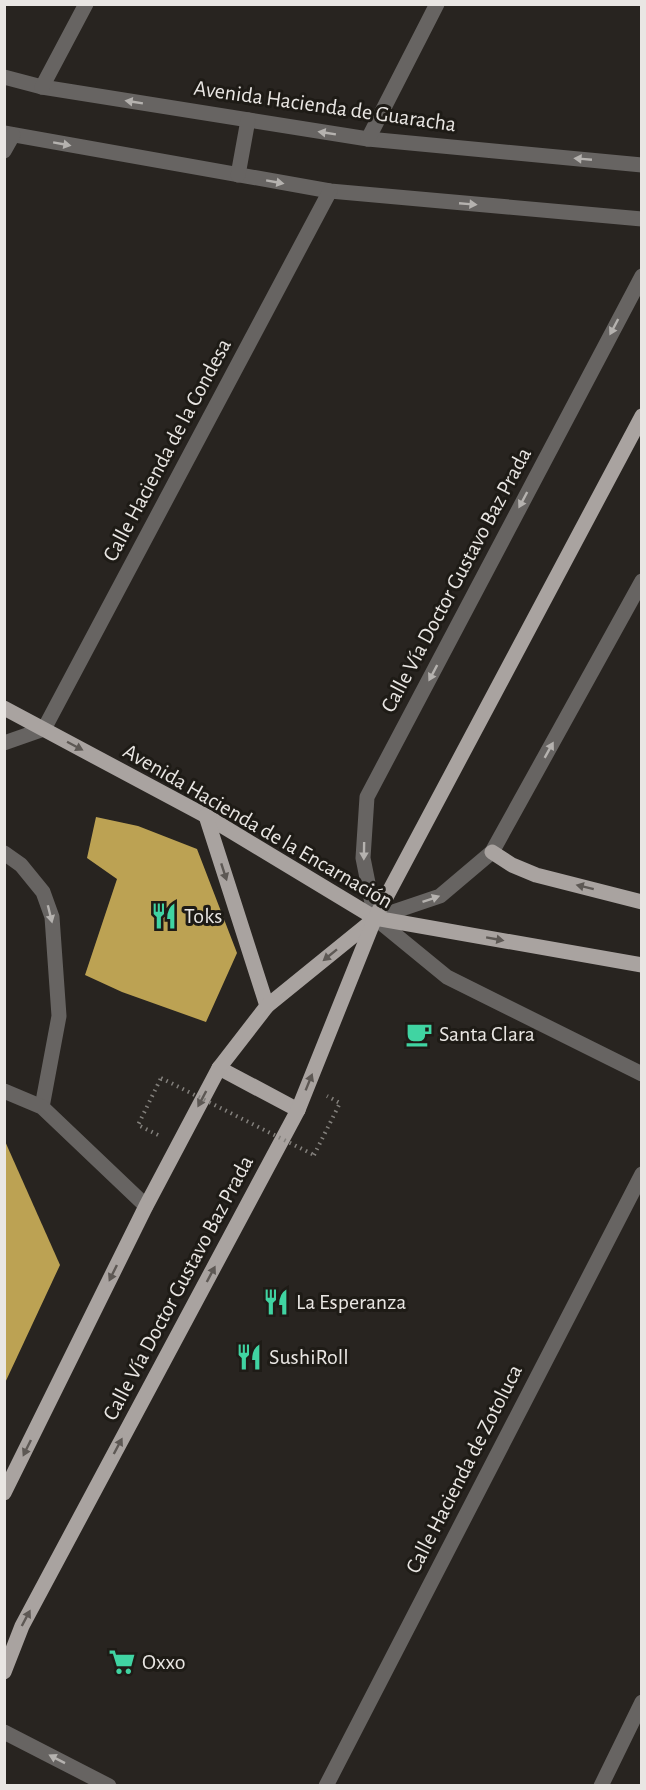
<svg xmlns="http://www.w3.org/2000/svg" width="646" height="1790" font-family="'Alegreya Sans',sans-serif">
<style>
.building{fill:#bca253}
.lines{fill:none;stroke-linecap:round;stroke-linejoin:round}
.path{stroke:#83807c;stroke-width:4;stroke-dasharray:1.5 4.5;stroke-linecap:butt}
.minor{stroke:#676462;stroke-width:15}
.major{stroke:#a9a3a0;stroke-width:15}
.path-bridge{stroke:#83807c;stroke-width:4;stroke-dasharray:1.5 4.5;stroke-linecap:butt}
.oneway{fill:#b5b2af}
.oneway2{fill:#5d5854}
.labels{text-anchor:middle;dominant-baseline:central;stroke-width:6;stroke-linejoin:round;paint-order:stroke}
.street-label{font-size:22px;fill:#e9e6e3;stroke:#1e1b16}
.poi-label{font-size:22px;fill:#e9e6e3;stroke:#1e1b16;text-anchor:start}
</style>
<rect width="100%" height="100%" fill="#282420"/>
<g class="building">
<path d="M 96,817 L 138,826 L 197,849 L 237,953 L 206,1022 L 122,992 L 85,975 L 117,879 L 87,858 Z"/>
<path d="M 4,1139 L 60,1265 L 4,1385 Z"/>
</g>
<g class="lines">
<g class="path">
<path d="M 158,1135 L 138,1125 L 161,1078"/>
<path d="M 314,1155 L 340,1103 L 327,1096"/>
</g>
<g class="minor">
<path d="M 4,77 L 42,87 L 368,139 L 642,165"/>
<path d="M 42,87 L 86,4"/>
<path d="M 4,133 L 330,191 L 642,219"/>
<path d="M 368,139 L 437,4"/>
<path d="M 4,151 L 13,135"/>
<path d="M 238,175 L 248,120"/>
<path d="M 4,743 L 44,729 L 330,191"/>
<path d="M 4,853 L 21,865 L 43,892 L 52,917 L 59,1016 L 42,1107"/>
<path d="M 375,918 L 363,858 L 367,797 L 642,276"/>
<path d="M 375,918 L 440,896 L 492,852 L 642,581"/>
<path d="M 375,918 L 447,977 L 642,1074"/>
<path d="M 4,1091 L 42,1107 L 146,1206"/>
<path d="M 4,1732 L 109,1786"/>
<path d="M 326,1786 L 642,1174"/>
<path d="M 601,1786 L 642,1702"/>
</g>
<g class="major">
<path d="M 4,708 L 206,816 L 375,918 L 642,965"/>
<path d="M 206,816 L 267,1006"/>
<path d="M 492,852 L 512,865 L 536,875 L 642,902"/>
<path d="M 219,1068 L 298,1110"/>
<path d="M 4,1493 L 146,1206 L 219,1068 L 267,1006 L 373,920"/>
<path d="M 4,1672 L 22,1626 L 298,1110 L 375,918 L 642,416"/>
</g>
<path class="path-bridge" d="M 161,1078 L 314,1155"/>
</g>
<defs><path id="oneway-solid" d="M-6-.8H1V-3.2L6.5 0L1 3.2V.8H-6Z" transform="scale(1.5)"/></defs>
<g class="oneway">
<use href="#oneway-solid" transform="translate(134 102) rotate(-171)"/>
<use href="#oneway-solid" transform="translate(327 133) rotate(-171)"/>
<use href="#oneway-solid" transform="translate(62 144) rotate(10)"/>
<use href="#oneway-solid" transform="translate(583 159) rotate(-175)"/>
<use href="#oneway-solid" transform="translate(275 182) rotate(10)"/>
<use href="#oneway-solid" transform="translate(468 204) rotate(5)"/>
<use href="#oneway-solid" transform="translate(614 327) rotate(118)"/>
<use href="#oneway-solid" transform="translate(523 500) rotate(118)"/>
<use href="#oneway-solid" transform="translate(433 673) rotate(118)"/>
<use href="#oneway-solid" transform="translate(549 750) rotate(-61)"/>
<use href="#oneway-solid" transform="translate(364 851) rotate(91)"/>
<use href="#oneway-solid" transform="translate(431 899) rotate(-19)"/>
<use href="#oneway-solid" transform="translate(50 914) rotate(76)"/>
<use href="#oneway-solid" transform="translate(57 1759) rotate(-153)"/>
</g>
<g class="oneway2">
<use href="#oneway-solid" transform="translate(75 746) rotate(28)"/>
<use href="#oneway-solid" transform="translate(224 872) rotate(72)"/>
<use href="#oneway-solid" transform="translate(585 887) rotate(-166)"/>
<use href="#oneway-solid" transform="translate(495 939) rotate(10)"/>
<use href="#oneway-solid" transform="translate(330 955) rotate(141)"/>
<use href="#oneway-solid" transform="translate(309 1082) rotate(-68)"/>
<use href="#oneway-solid" transform="translate(202 1099) rotate(118)"/>
<use href="#oneway-solid" transform="translate(113 1273) rotate(116)"/>
<use href="#oneway-solid" transform="translate(211 1274) rotate(-62)"/>
<use href="#oneway-solid" transform="translate(118 1446) rotate(-62)"/>
<use href="#oneway-solid" transform="translate(27 1448) rotate(116)"/>
<use href="#oneway-solid" transform="translate(26 1618) rotate(-62)"/>
</g>
<defs>
<g id="restaurant-bare" transform="scale(2.07)"><path d="M-5-6h1v4h1v-4h1v4h1v-4h1v5L-1.5 .5V6h-2V.5L-5-1ZM5-6V6H3V1.5H1.5Q1.5-4 5-6Z" fill="#40d4a2" stroke="#1e1b16" stroke-width="2.5" paint-order="stroke"/></g>
<g id="cafe-bare" transform="scale(2.07)"><path d="M-5.5-4.5H6V0H3Q3 3.5 0 3.5H-2.5Q-5.5 3.5-5.5 0ZM3-3.2v2h1.7v-2ZM-6 4.5H4V6H-6Z" fill="#40d4a2" stroke="#1e1b16" stroke-width="2.5" paint-order="stroke"/></g>
<g id="supermarket-bare" transform="scale(2.07)"><path d="M-6-5.5h2.5l.6 2H6L4.5 2H-2.5L-4.4-4H-6ZM-1.5 3.2a1.3 1.3 0 1 0 .1 0ZM3 3.2a1.3 1.3 0 1 0 .1 0Z" fill="#40d4a2" stroke="#1e1b16" stroke-width="2.5" paint-order="stroke"/></g>
</defs>
<g fill-rule="evenodd">
<use href="#restaurant-bare" x="164" y="916"/>
<use href="#cafe-bare" x="419" y="1034"/>
<use href="#restaurant-bare" x="276" y="1302"/>
<use href="#restaurant-bare" x="249" y="1357"/>
<use href="#supermarket-bare" x="122" y="1662"/>
</g>
<g class="labels">
<g class="street-label">
<text transform="translate(325 106) rotate(8)">Avenida Hacienda de Guaracha</text>
<text transform="translate(167 450) rotate(-62)">Calle Hacienda de la Condesa</text>
<text transform="translate(456 580) rotate(-62)">Calle Vía Doctor Gustavo Baz Prada</text>
<text transform="translate(258 826) rotate(30)">Avenida Hacienda de la Encarnación</text>
<text transform="translate(178 1288) rotate(-62)">Calle Vía Doctor Gustavo Baz Prada</text>
<text transform="translate(464 1469) rotate(-63)">Calle Hacienda de Zotoluca</text>
</g>
<g class="poi-label">
<text x="184" y="916">Toks</text>
<text x="439" y="1034">Santa Clara</text>
<text x="296" y="1302">La Esperanza</text>
<text x="269" y="1357">SushiRoll</text>
<text x="142" y="1662">Oxxo</text>
</g>
</g>
<rect width="646" height="1790" fill="none" stroke="#e9e6e3" stroke-width="12"/>
</svg>
